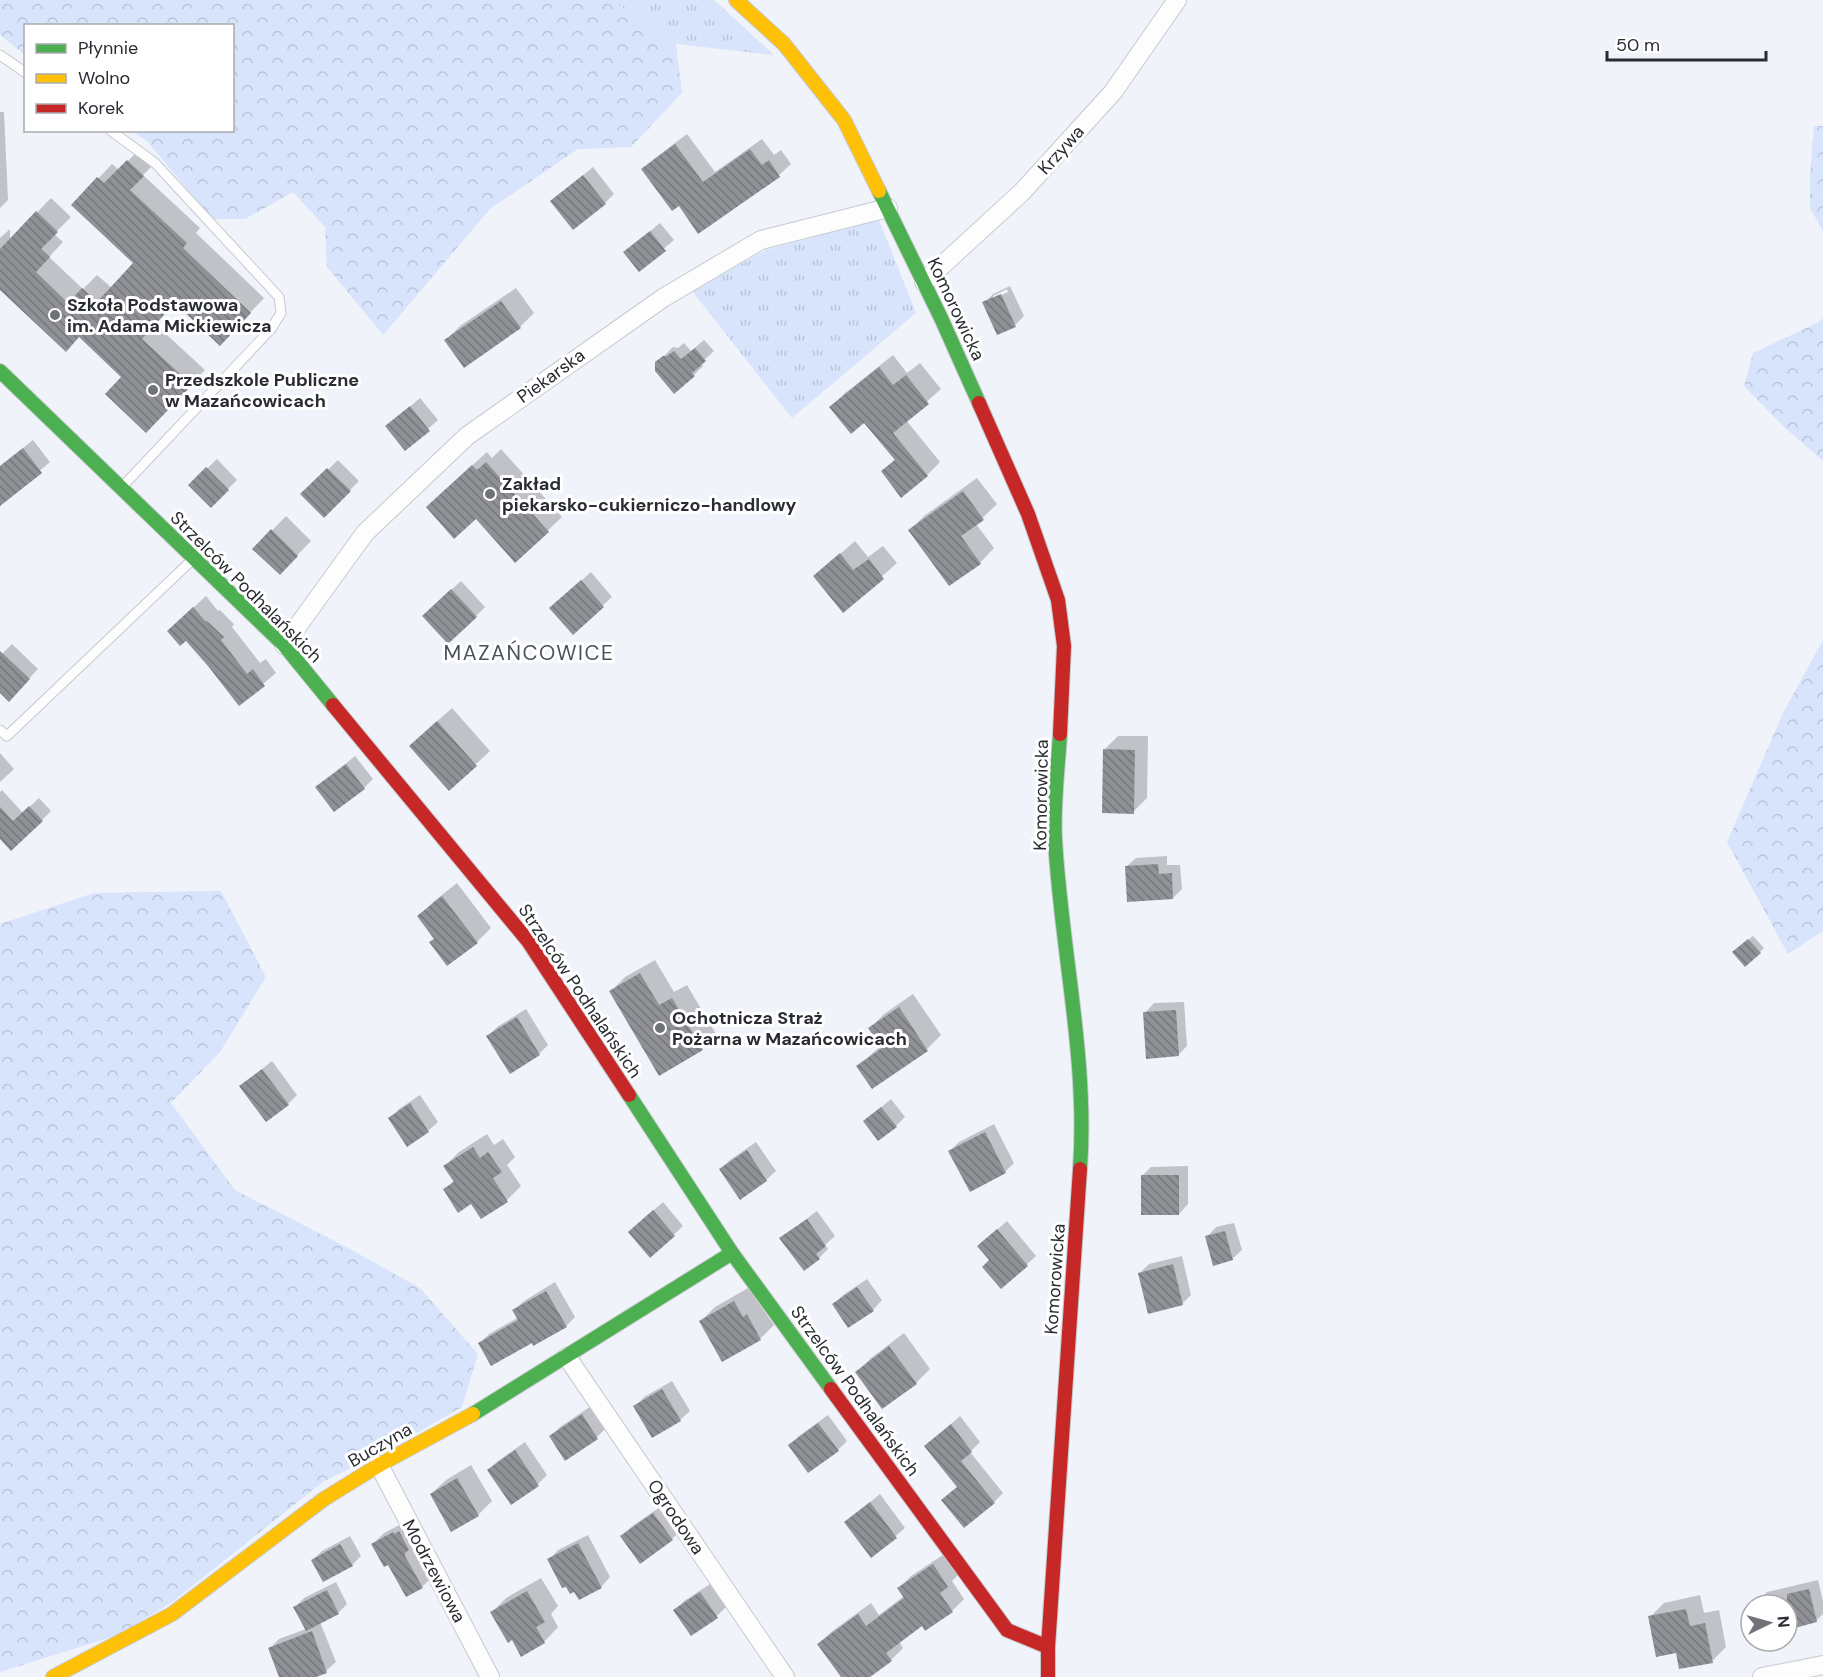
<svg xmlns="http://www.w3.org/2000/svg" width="1823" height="1677" font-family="'DM Sans',sans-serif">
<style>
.grass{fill:url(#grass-tufts)}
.forest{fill:url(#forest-crowns)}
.shadow{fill:#0003;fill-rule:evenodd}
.building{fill:url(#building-back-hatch)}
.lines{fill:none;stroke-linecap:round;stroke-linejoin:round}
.lane-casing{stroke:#c6c9ce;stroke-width:11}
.street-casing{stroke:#c6c9ce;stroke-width:20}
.fast-casing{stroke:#c6c9ce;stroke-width:16}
.slow-casing{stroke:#c6c9ce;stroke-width:16}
.jam-casing{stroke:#c6c9ce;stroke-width:16}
.lane{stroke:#fdfdfe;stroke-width:9}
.street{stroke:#fdfdfe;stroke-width:18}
.fast{stroke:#4caf50;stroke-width:14}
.slow{stroke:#ffc107;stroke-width:14}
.jam{stroke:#c62828;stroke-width:14}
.poi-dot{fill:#6f7277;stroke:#fff;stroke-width:2}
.labels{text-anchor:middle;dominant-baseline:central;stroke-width:6;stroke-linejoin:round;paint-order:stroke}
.street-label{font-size:18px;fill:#292c31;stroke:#fff}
.poi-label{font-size:18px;font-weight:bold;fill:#292c31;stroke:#fff;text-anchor:start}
.quarter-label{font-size:21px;letter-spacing:1.5px;fill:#4b515b;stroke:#fff}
</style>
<defs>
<pattern id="grass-tufts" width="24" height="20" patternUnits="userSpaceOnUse" patternTransform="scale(1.5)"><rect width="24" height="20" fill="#d7e4fc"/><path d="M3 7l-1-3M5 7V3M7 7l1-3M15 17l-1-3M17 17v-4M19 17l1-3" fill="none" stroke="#b9c4d8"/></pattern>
<pattern id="forest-crowns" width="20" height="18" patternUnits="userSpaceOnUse" patternTransform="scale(1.5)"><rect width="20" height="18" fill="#d7e4fc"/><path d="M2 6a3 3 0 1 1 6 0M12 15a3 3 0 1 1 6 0" fill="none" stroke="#b9c4d8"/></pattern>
<pattern id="building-back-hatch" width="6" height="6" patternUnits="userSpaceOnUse" patternTransform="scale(1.5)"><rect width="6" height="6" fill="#8f9196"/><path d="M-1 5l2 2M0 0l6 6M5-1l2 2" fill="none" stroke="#75777b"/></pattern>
</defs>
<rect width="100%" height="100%" fill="#f0f3fa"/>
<g class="grass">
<path d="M 611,0 L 714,0 L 774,55 L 676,44 Z"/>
<path d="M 879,220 L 916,313 L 792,418 L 692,291 L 766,250 Z"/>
</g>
<g class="forest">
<path d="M 0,0 L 611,0 L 676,44 L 682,93 L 631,147 L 578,149 L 490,209 L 383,335 L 327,267 L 325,227 L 293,192 L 245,219 L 212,219 L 147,141 L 131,131 L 232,130 L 232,26 L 26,26 L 25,55 L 0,35 Z"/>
<path d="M 1814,126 L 1823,126 L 1823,231 L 1810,208 L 1810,174 Z"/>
<path d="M 1823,318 L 1823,461 L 1783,426 L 1744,386 L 1753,353 L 1817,323 Z"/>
<path d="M 1823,640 L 1823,931 L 1788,954 L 1727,842 L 1783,713 Z"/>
<path d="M 221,891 L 266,977 L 220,1052 L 171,1103 L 235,1190 L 348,1248 L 420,1288 L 478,1354 L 462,1407 L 392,1447 L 323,1482 L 172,1602 L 121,1634 L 0,1672 L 0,924 L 94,893 Z"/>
</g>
<g class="shadow">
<path d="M 0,112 L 4,112 L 8,200 L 0,208 Z"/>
<path d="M 687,134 L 715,172 L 762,139 L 774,155 L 781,150 L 791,164 L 779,175 L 699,232 L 679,204 L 643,169 L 655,158 Z"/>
<path d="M 142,147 L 157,161 L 143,175 L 200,228 L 196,233 L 264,298 L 234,330 L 176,302 L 155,324 L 205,370 L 160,417 L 123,376 L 80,336 L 0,288 L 0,238 L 10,229 L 10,240 L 51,198 L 71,217 L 54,234 L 63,242 L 49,257 L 83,289 L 97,275 L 112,288 L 135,263 L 73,205 L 112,164 L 119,170 Z"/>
<path d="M 593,167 L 614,194 L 605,203 L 552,201 Z"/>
<path d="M 660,223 L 674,240 L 639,270 L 625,252 Z"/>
<path d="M 1010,286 L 1024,316 L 1015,325 L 984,303 L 993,294 ZM 1007,289 L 1008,292 L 993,299 L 993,296 Z"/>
<path d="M 516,288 L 534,313 L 520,327 L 446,340 L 460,326 Z"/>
<path d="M 704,340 L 714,351 L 701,363 L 703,366 L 694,375 L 657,363 L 673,347 L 678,348 L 684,343 L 691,351 Z"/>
<path d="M 893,355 L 907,373 L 920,363 L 941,389 L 906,420 L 940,462 L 927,475 L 883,471 L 895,459 L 865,421 L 831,407 L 844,394 Z"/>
<path d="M 420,398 L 438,420 L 405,449 L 387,426 Z"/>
<path d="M 33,440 L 50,462 L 4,501 L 0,495 L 0,466 Z"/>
<path d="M 501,449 L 562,517 L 516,561 L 476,517 L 442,493 L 487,452 L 492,458 Z"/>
<path d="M 217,459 L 237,480 L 211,506 L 190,485 Z"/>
<path d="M 338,460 L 359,481 L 324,516 L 303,494 Z"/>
<path d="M 977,478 L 997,504 L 976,524 L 994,548 L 980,563 L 910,530 L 924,516 Z"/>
<path d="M 286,516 L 311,541 L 280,573 L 254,549 Z"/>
<path d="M 855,541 L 868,557 L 883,546 L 897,563 L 843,611 L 815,576 Z"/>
<path d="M 591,572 L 612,597 L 573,633 L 561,599 Z"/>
<path d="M 461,581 L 485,607 L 476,616 L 433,607 Z"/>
<path d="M 206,596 L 218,611 L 220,610 L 234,624 L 232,627 L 260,663 L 266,659 L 276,673 L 239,704 L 181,619 Z"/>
<path d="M 12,644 L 38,669 L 9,700 L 0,691 L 0,656 Z"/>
<path d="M 452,708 L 490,751 L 449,789 L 425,732 Z"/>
<path d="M 1118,736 L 1148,736 L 1147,798 L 1133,812 L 1104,750 Z"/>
<path d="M 0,753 L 14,769 L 0,782 Z"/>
<path d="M 355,756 L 373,779 L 364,788 L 317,787 Z"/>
<path d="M 2,790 L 23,813 L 39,798 L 51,811 L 42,820 L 0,837 L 0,792 Z"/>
<path d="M 1167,856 L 1167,865 L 1180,865 L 1182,889 L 1173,898 L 1126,867 L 1136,858 Z"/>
<path d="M 457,883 L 491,928 L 477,942 L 436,938 L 419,916 L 433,902 Z"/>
<path d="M 1753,936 L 1764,948 L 1760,952 L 1738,948 Z"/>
<path d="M 655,960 L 674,992 L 687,985 L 716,1034 L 702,1048 L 611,991 L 625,977 Z"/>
<path d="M 913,994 L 941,1035 L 927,1049 L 872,1087 L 858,1066 L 882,1045 L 870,1028 L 884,1014 Z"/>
<path d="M 1184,1002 L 1187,1046 L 1178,1055 L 1145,1013 L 1154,1003 Z"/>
<path d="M 526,1009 L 548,1045 L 539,1054 L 488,1036 L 497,1027 Z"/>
<path d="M 272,1061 L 297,1095 L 288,1104 L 241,1086 Z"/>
<path d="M 420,1095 L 438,1122 L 428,1131 L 408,1145 L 390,1119 L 399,1109 Z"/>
<path d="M 891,1099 L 905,1117 L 896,1126 L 865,1121 Z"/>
<path d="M 994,1124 L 1014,1163 L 1005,1172 L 950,1151 L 959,1142 Z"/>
<path d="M 487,1134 L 494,1145 L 503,1139 L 515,1157 L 507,1165 L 521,1186 L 507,1200 L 472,1202 L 445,1190 L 454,1180 L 445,1166 L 459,1152 Z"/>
<path d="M 756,1142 L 776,1171 L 766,1180 L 740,1198 L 721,1169 L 730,1160 Z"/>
<path d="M 1188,1166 L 1188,1204 L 1179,1214 L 1142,1176 L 1151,1167 Z"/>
<path d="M 663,1202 L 683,1226 L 651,1256 L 639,1223 Z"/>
<path d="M 817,1211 L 835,1236 L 825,1245 L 828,1249 L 819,1258 L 781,1238 Z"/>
<path d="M 1007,1221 L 1036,1256 L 1002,1287 L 991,1260 L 989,1237 Z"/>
<path d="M 1234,1223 L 1242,1250 L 1232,1259 L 1207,1237 L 1216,1227 Z"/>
<path d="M 1182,1256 L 1191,1295 L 1182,1304 L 1140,1273 L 1149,1264 Z"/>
<path d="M 867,1279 L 882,1300 L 873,1310 L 834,1304 L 843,1295 Z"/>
<path d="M 555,1282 L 575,1317 L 566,1326 L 532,1341 L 480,1343 L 489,1334 L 519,1317 L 514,1310 L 524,1301 Z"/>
<path d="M 748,1288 L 774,1325 L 760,1339 L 701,1321 L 715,1307 Z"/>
<path d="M 904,1333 L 930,1369 L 916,1383 L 882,1407 L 857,1372 L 871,1358 Z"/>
<path d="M 672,1381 L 690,1411 L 680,1420 L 635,1407 L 644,1397 Z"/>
<path d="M 591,1406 L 606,1428 L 597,1437 L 565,1459 L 551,1436 L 560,1427 Z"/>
<path d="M 828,1415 L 847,1441 L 838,1450 L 790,1445 L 799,1436 Z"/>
<path d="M 960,1416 L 980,1442 L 970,1452 L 1003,1493 L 994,1502 L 959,1486 L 926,1446 Z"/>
<path d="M 525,1442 L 547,1475 L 538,1484 L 511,1503 L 488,1470 L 498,1461 Z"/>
<path d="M 471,1465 L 492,1501 L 478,1515 L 431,1494 L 446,1480 Z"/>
<path d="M 880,1494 L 905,1528 L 872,1556 L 846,1522 Z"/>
<path d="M 663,1505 L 681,1530 L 672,1539 L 622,1536 L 631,1527 Z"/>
<path d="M 405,1522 L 433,1576 L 422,1587 L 407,1595 L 389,1563 L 373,1544 L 384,1533 Z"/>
<path d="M 588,1535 L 610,1577 L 601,1587 L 549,1560 L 558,1550 Z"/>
<path d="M 350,1536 L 361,1556 L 352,1565 L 313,1560 L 322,1551 Z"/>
<path d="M 946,1553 L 959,1574 L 952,1581 L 964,1599 L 952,1611 L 922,1624 L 899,1641 L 903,1648 L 891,1660 L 868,1677 L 843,1677 L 819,1644 L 831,1632 L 871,1603 L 879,1615 L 904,1596 L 899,1588 L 911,1576 Z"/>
<path d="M 541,1578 L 558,1606 L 551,1614 L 558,1627 L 544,1642 L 521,1655 L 512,1638 L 492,1612 L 506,1598 Z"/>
<path d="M 1818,1580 L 1823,1601 L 1823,1614 L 1816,1621 L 1787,1628 L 1787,1605 L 1759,1605 L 1758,1601 L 1767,1592 Z"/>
<path d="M 336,1582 L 347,1604 L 338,1613 L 320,1622 L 336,1662 L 326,1671 L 311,1677 L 280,1677 L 270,1648 L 279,1639 L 306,1629 L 295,1607 L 304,1598 Z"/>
<path d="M 710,1584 L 726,1607 L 717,1616 L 675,1610 L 684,1601 Z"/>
<path d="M 1700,1595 L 1704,1613 L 1719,1610 L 1726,1647 L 1712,1661 L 1677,1652 L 1650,1617 L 1664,1603 Z"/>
</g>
<g class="building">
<path d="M 675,144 L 703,182 L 750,149 L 762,165 L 769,160 L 780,177 L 698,234 L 679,206 L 672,211 L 641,169 Z"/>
<path d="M 127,160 L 144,176 L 130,190 L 187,243 L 183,248 L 251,313 L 220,346 L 175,303 L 142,339 L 192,385 L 146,433 L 105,394 L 121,377 L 79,337 L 66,352 L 0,290 L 0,249 L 36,211 L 58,232 L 41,249 L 50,257 L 36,272 L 68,303 L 82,288 L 97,302 L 133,263 L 71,205 L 97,177 L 104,183 Z"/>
<path d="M 583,175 L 606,204 L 573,230 L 550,201 Z"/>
<path d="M 650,231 L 666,251 L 639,272 L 623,252 Z"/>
<path d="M 1001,294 L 1016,327 L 997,335 L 982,302 Z"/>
<path d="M 501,301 L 521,328 L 464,368 L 444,340 Z"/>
<path d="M 695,348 L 706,361 L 692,373 L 695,376 L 674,394 L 655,371 L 655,362 L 663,356 L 667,356 L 674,351 L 681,359 Z"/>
<path d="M 879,367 L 893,385 L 906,375 L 929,404 L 893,433 L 928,476 L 901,498 L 881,471 L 895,460 L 864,423 L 851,434 L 829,407 Z"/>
<path d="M 410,406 L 430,431 L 405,451 L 385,426 Z"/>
<path d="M 23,448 L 42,473 L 0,506 L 0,466 Z"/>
<path d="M 486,462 L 549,532 L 515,563 L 476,519 L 454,539 L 426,507 L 472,465 L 477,470 Z"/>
<path d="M 206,467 L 229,490 L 211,508 L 188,485 Z"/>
<path d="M 327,468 L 351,491 L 324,518 L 300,494 Z"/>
<path d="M 963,491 L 984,520 L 961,536 L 981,564 L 949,586 L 908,530 Z"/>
<path d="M 271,529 L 298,556 L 280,575 L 252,549 Z"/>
<path d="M 840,553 L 853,570 L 869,559 L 884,579 L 843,613 L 813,576 Z"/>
<path d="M 581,580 L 604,607 L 573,635 L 549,608 Z"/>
<path d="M 451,589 L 477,617 L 448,644 L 422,616 Z"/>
<path d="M 193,607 L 206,622 L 207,621 L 224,637 L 221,640 L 247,674 L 253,669 L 265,686 L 239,706 L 208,666 L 186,641 L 180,646 L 167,631 Z"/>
<path d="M 0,651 L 30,679 L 9,702 L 0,693 Z"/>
<path d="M 437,721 L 477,766 L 449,791 L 409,746 Z"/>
<path d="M 1103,749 L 1135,750 L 1134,814 L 1102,813 Z"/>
<path d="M 346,764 L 365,789 L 334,812 L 315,787 Z"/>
<path d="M 29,806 L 43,821 L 11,851 L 0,839 L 0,807 L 13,821 Z"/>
<path d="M 1158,864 L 1159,874 L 1172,873 L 1173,899 L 1127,902 L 1125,866 Z"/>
<path d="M 442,896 L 478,943 L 447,966 L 429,942 L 434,939 L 417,916 Z"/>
<path d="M 1748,939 L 1761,953 L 1745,967 L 1732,952 Z"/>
<path d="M 640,973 L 659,1005 L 672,998 L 703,1050 L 659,1076 L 609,991 Z"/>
<path d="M 899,1007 L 928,1051 L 872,1089 L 856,1066 L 882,1048 L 868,1028 Z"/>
<path d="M 1176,1010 L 1179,1056 L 1146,1059 L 1143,1012 Z"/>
<path d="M 517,1017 L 540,1055 L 510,1074 L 486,1036 Z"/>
<path d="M 262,1069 L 289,1105 L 266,1122 L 239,1086 Z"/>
<path d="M 410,1103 L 429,1132 L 407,1147 L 388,1118 Z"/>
<path d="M 881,1107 L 897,1127 L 878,1141 L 863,1121 Z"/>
<path d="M 985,1132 L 1006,1173 L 970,1192 L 948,1151 Z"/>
<path d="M 473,1147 L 480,1158 L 488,1152 L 502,1172 L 493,1178 L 508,1202 L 481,1219 L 471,1204 L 458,1213 L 443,1189 L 454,1182 L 443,1166 Z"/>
<path d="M 747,1150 L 767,1181 L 740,1200 L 719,1169 Z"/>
<rect x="1141" y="1175" width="38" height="40"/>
<path d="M 653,1210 L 675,1236 L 650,1258 L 628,1232 Z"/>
<path d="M 807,1219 L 826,1246 L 816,1254 L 820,1259 L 804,1271 L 779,1238 Z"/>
<path d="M 997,1229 L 1028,1266 L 1001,1289 L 982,1267 L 989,1260 L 977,1246 Z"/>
<path d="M 1225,1231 L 1233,1260 L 1213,1266 L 1205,1236 Z"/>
<path d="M 1173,1264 L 1183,1305 L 1148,1314 L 1138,1273 Z"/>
<path d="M 857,1287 L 874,1311 L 848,1328 L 832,1304 Z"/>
<path d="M 546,1291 L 567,1327 L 533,1346 L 532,1343 L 491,1366 L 478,1343 L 518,1320 L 512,1310 Z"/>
<path d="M 734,1301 L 743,1317 L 747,1314 L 761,1340 L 722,1362 L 699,1321 Z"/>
<path d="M 889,1346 L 917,1384 L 882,1409 L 855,1372 Z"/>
<path d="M 662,1389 L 681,1421 L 652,1438 L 633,1406 Z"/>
<path d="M 582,1414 L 598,1439 L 565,1461 L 549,1436 Z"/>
<path d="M 818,1423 L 839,1451 L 808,1473 L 788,1445 Z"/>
<path d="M 951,1424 L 972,1452 L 961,1461 L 995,1503 L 964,1528 L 941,1500 L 957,1487 L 924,1446 Z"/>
<path d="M 515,1450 L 539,1486 L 511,1505 L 487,1470 Z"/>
<path d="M 457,1478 L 479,1516 L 451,1532 L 430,1494 Z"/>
<path d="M 870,1502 L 897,1538 L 871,1558 L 844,1522 Z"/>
<path d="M 653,1513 L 673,1540 L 640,1564 L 620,1536 Z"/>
<path d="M 399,1531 L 409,1550 L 405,1553 L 405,1556 L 423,1588 L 406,1597 L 388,1565 L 384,1567 L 371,1544 L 393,1532 L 395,1534 Z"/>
<path d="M 578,1543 L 602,1588 L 579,1600 L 574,1592 L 570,1594 L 566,1587 L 562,1588 L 547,1559 Z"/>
<path d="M 340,1544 L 353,1566 L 323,1582 L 311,1560 Z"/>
<path d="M 933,1564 L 948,1587 L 940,1593 L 953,1612 L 925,1631 L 922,1626 L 886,1653 L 892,1661 L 870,1677 L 841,1677 L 817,1644 L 858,1614 L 866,1626 L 904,1598 L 897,1588 Z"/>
<path d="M 1809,1589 L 1817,1622 L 1787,1630 L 1787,1594 Z"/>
<path d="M 327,1590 L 339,1614 L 306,1631 L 293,1607 Z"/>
<path d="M 527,1591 L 545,1622 L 536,1627 L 545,1643 L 521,1657 L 512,1640 L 508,1643 L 490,1612 Z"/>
<path d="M 700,1592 L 718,1618 L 691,1636 L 673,1610 Z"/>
<path d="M 1686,1609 L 1690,1626 L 1705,1623 L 1713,1663 L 1679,1669 L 1676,1653 L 1656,1657 L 1648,1616 Z"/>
<path d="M 312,1631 L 327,1673 L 316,1677 L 279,1677 L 268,1648 Z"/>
</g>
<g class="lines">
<g class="lane-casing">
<g id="lane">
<path d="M 0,55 L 26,73"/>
<path d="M 110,130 L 155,163 L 279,297 L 281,313 L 271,329 L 122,487"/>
<path d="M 0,730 L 7,736 L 192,560"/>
</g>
</g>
<g class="street-casing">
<g id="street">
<path d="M 924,282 L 1022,192 L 1113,92 L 1177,0"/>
<path d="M 284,645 L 365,533 L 467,436 L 663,298 L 761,240 L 888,208"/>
<path d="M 567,1357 L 785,1677"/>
<path d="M 379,1465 L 490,1677"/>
<path d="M 1762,1677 L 1823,1665"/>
</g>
</g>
<g class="fast-casing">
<g id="fast">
<path d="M 879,191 L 941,318 L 979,403"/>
<path d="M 0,371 L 284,645 L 333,705"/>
<path d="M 1060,734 C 1058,768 1053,804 1055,839 C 1061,949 1088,1059 1080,1169"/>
<path d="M 629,1095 L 732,1253 L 831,1389"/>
<path d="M 473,1414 L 732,1253"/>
</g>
</g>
<g class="slow-casing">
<g id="slow">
<path d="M 736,0 L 784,44 L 844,120 L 879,191"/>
<path d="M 53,1677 L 172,1614 L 324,1499 L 379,1465 L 473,1414"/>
</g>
</g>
<g class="jam-casing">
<g id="jam">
<path d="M 979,403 L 1028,514 L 1058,600 L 1064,646 L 1060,734"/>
<path d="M 333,705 L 528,941 L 629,1095"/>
<path d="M 831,1389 L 1007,1630 L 1048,1647"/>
<path d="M 1048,1677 L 1048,1647 L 1080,1169"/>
</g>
</g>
<use href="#lane" class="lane"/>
<use href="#street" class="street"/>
<use href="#fast" class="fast"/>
<use href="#slow" class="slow"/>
<use href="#jam" class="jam"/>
</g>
<g class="poi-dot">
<circle cx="55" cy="315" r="6"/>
<circle cx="153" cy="390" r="6"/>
<circle cx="490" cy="494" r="6"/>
<circle cx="660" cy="1028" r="6"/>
</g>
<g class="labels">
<g class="street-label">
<text transform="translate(1061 150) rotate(-48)">Krzywa</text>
<text transform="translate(956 309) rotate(65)">Komorowicka</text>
<text transform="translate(551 376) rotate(-36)">Piekarska</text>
<text transform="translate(246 587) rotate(45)">Strzelców Podhalańskich</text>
<text transform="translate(1041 795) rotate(-89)">Komorowicka</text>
<text transform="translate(580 991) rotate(56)">Strzelców Podhalańskich</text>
<text transform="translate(1055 1279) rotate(-86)">Komorowicka</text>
<text transform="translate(855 1391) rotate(54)">Strzelców Podhalańskich</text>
<text transform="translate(380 1445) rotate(-30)">Buczyna</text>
<text transform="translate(676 1517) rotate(56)">Ogrodowa</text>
<text transform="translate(434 1571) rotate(62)">Modrzewiowa</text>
</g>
<g class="poi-label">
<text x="67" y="305">Szkoła Podstawowa<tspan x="67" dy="21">im. Adama Mickiewicza</tspan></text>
<text x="165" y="380">Przedszkole Publiczne<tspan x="165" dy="21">w Mazańcowicach</tspan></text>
<text x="502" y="484">Zakład<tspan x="502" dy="21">piekarsko-cukierniczo-handlowy</tspan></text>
<text x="672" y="1018">Ochotnicza Straż<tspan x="672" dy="21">Pożarna w Mazańcowicach</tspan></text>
</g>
<g class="quarter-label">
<text x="529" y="653">MAZAŃCOWICE</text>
</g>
</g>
<rect x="24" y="24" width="210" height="108" fill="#ffffff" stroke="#a9abad" stroke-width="1.5"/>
<rect x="36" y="44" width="30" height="9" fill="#4caf50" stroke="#a9abad" stroke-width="1.5"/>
<text x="78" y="54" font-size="18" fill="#292c31">Płynnie</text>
<rect x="36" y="74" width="30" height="9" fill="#ffc107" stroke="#a9abad" stroke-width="1.5"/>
<text x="78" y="84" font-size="18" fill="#292c31">Wolno</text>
<rect x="36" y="104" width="30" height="9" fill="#c62828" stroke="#a9abad" stroke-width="1.5"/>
<text x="78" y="114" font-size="18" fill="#292c31">Korek</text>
<g transform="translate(1769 1623) rotate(85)"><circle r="28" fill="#ffffff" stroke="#a9abad" stroke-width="1.5"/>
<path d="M0-4.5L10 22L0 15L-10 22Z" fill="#6f7277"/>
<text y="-9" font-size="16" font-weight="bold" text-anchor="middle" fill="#292c31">N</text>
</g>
<path d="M1607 51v9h159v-9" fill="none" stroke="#292c31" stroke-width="3"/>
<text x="1616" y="51" font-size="18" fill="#292c31" stroke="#ffffff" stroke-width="4.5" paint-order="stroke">50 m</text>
</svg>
